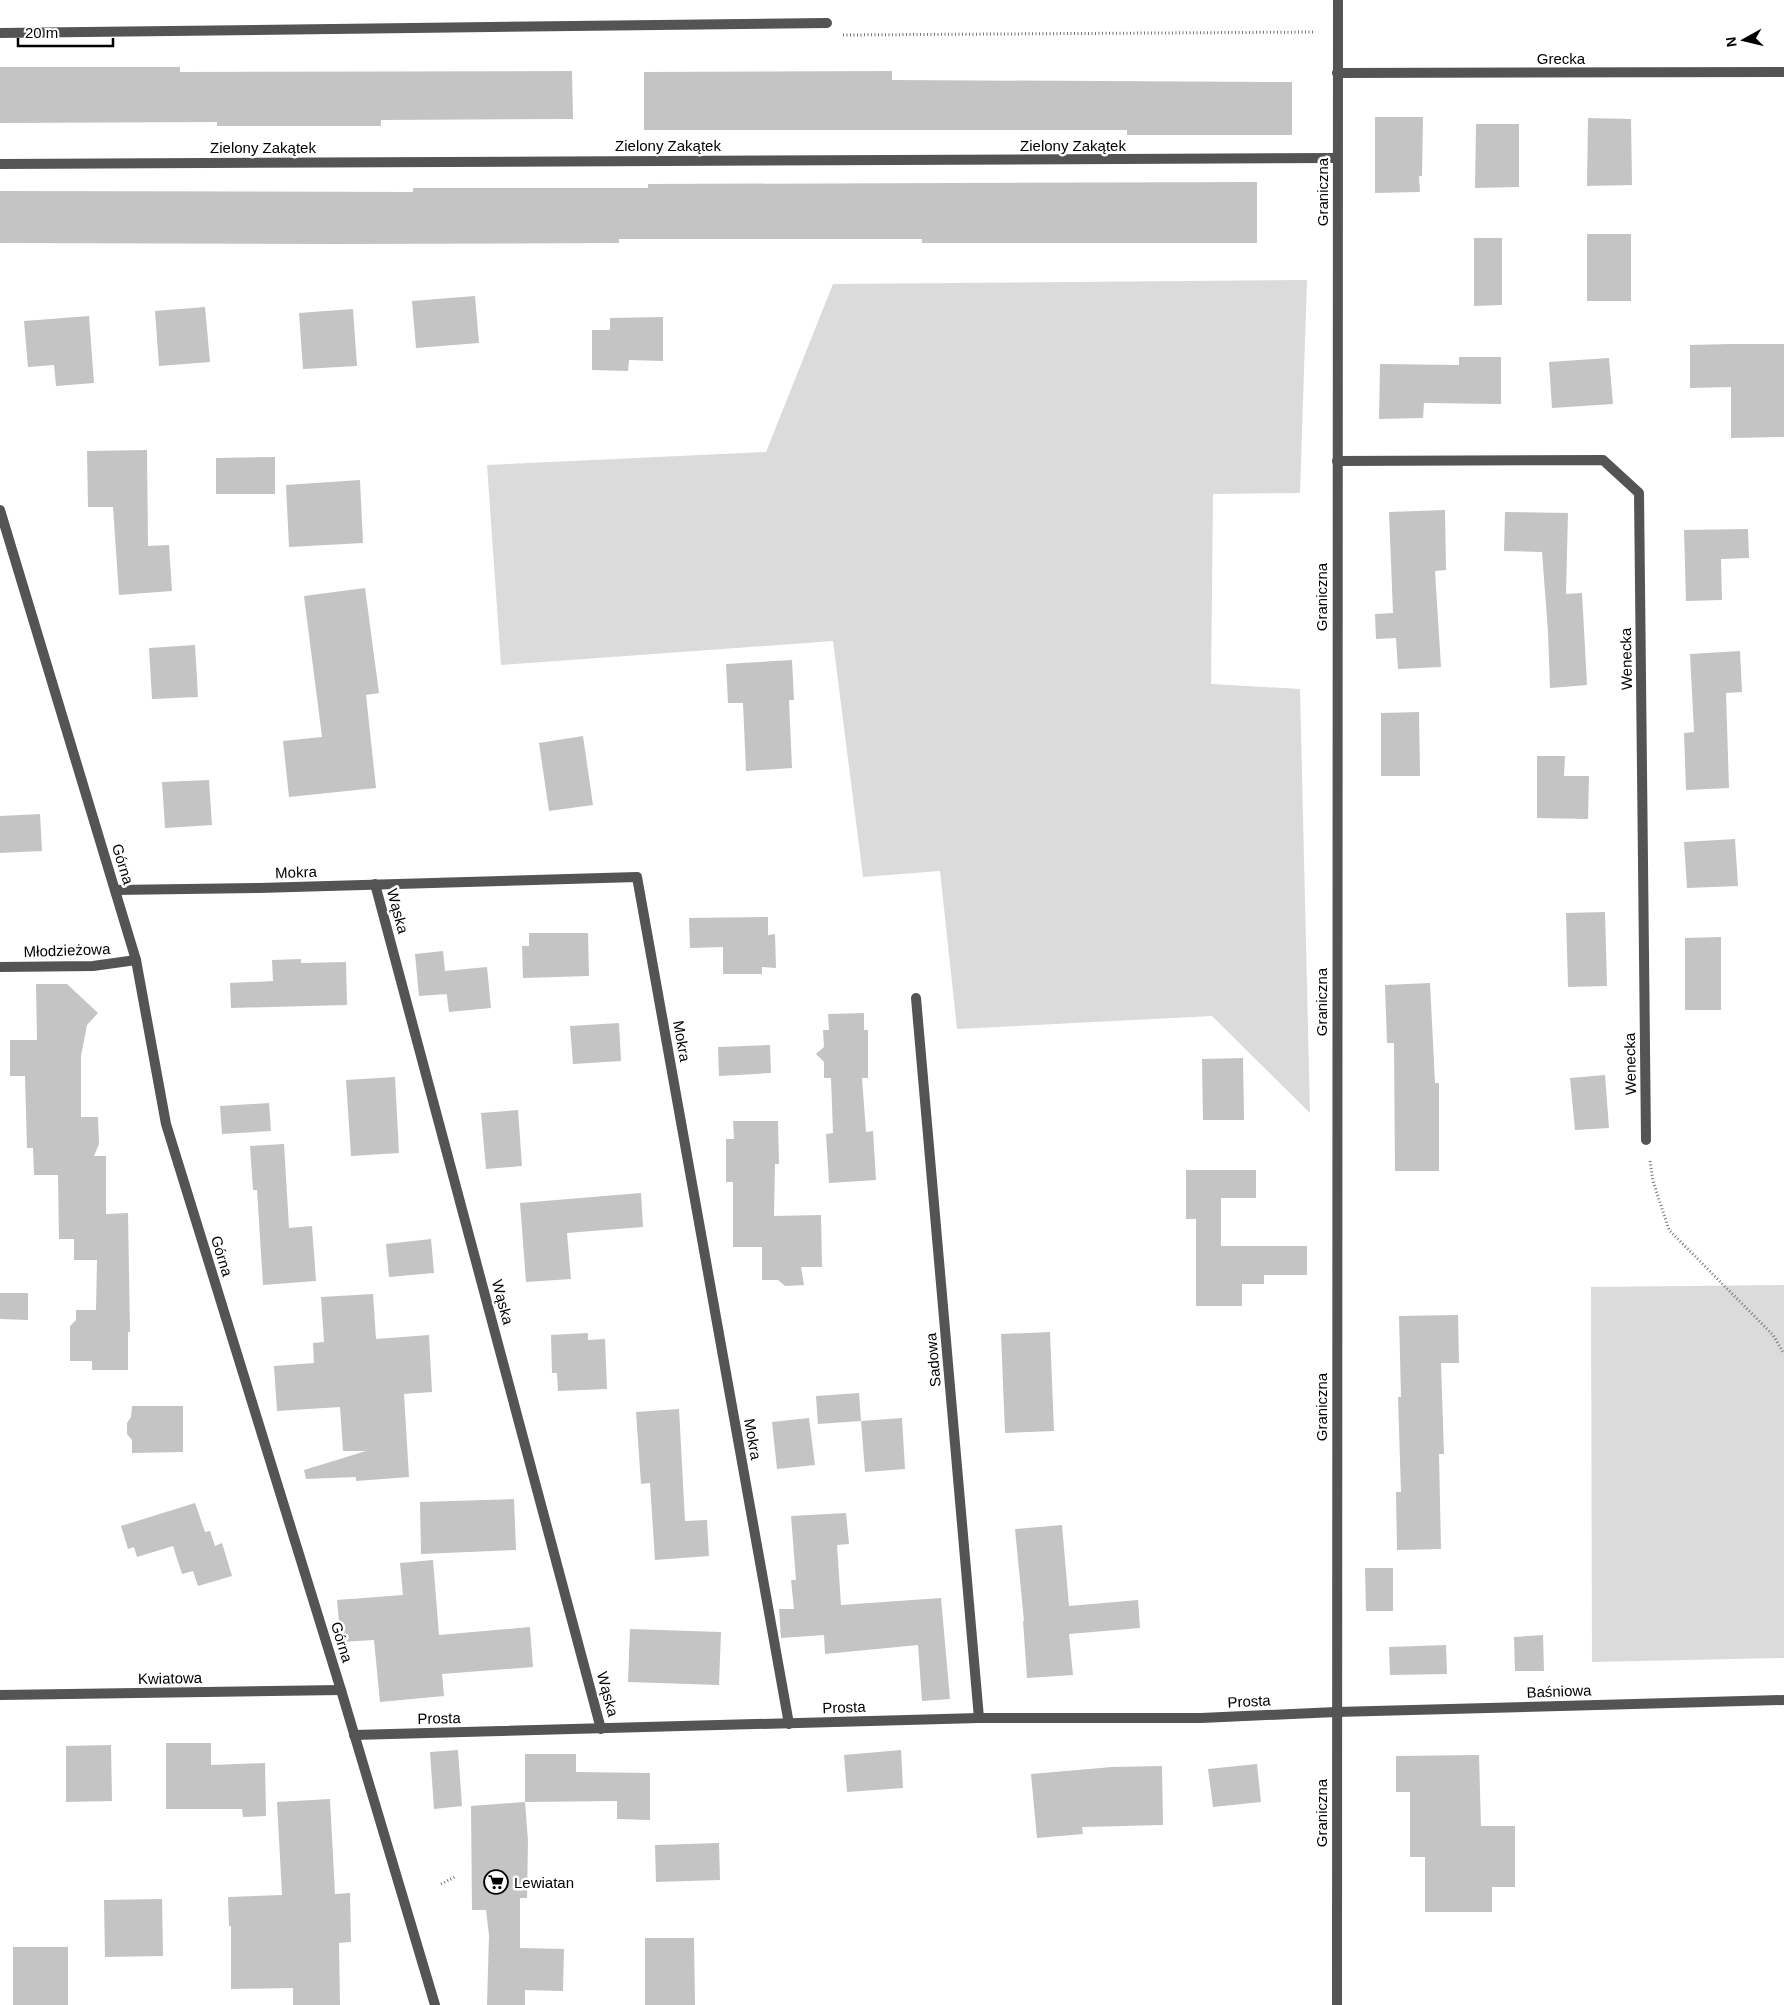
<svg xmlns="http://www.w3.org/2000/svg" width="1784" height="2005" font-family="Arial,sans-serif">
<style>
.green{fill:#dbdbdb}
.building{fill:#c4c4c4}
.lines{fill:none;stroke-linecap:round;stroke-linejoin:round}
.path{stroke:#767676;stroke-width:3;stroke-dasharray:1 2.5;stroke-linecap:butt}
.service{stroke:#545454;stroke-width:10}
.minor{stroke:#545454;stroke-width:10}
.labels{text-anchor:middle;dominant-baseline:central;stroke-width:5;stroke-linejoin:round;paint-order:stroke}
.street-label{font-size:15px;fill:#000;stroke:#fff}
.poi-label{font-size:15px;fill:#000;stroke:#fff;text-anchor:start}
</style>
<rect width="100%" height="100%" fill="#fff"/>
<g class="green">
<path d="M 1307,280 L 1300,493 L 1213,494 L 1211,684 L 1300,689 L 1310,1113 L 1212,1016 L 957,1029 L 940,871 L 863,877 L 833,641 L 501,665 L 487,465 L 766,452 L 833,284 Z"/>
<path d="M 1784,1285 L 1784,1658 L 1592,1662 L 1591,1287 Z"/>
</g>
<g class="building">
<path d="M 0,67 L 180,67 L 180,72 L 572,71 L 573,119 L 381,120 L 381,126 L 217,126 L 217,122 L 0,123 Z"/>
<path d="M 892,71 L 892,80 L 1292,82 L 1292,135 L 1127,135 L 1127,130 L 644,130 L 644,72 Z"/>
<path d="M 1375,117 L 1423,117 L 1422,176 L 1419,176 L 1420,192 L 1375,193 Z"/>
<path d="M 1588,118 L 1631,119 L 1632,185 L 1587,186 Z"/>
<path d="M 1476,124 L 1519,124 L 1519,187 L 1475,188 Z"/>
<path d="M 1257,182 L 1257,243 L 922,243 L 922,239 L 619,239 L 619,243 L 334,244 L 0,243 L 0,191 L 413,192 L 413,188 L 648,188 L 648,184 Z"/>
<rect x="1587" y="234" width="44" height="67"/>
<path d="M 1474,238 L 1502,238 L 1502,305 L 1474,306 Z"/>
<path d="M 475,296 L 479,343 L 416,348 L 412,301 Z"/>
<path d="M 205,307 L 210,362 L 159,366 L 155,311 Z"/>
<path d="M 353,309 L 357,366 L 303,369 L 299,313 Z"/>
<path d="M 89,316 L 94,383 L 56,386 L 54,365 L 28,367 L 24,321 Z"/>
<path d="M 663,317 L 663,361 L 629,360 L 628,371 L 592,370 L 592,330 L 610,330 L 610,318 Z"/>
<path d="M 1731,344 L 1784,344 L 1784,437 L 1731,438 L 1731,387 L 1690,388 L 1690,345 Z"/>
<path d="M 1459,357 L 1501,357 L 1501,404 L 1424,403 L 1423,418 L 1379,419 L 1380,364 L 1459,365 Z"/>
<path d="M 1609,358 L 1613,404 L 1552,408 L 1549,362 Z"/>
<path d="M 147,450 L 148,546 L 169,545 L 172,591 L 119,595 L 113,507 L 88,507 L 87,451 Z"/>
<path d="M 275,457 L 275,494 L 216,494 L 216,458 Z"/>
<path d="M 360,480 L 363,543 L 289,547 L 286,485 Z"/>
<path d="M 1445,510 L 1446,570 L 1435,571 L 1441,667 L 1398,669 L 1396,638 L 1376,639 L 1375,614 L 1393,613 L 1389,512 Z"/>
<path d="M 1505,512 L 1568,513 L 1566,594 L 1582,593 L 1587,685 L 1550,688 L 1548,632 L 1542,552 L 1504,551 Z"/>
<path d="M 1748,529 L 1749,558 L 1721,559 L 1722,600 L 1686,601 L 1684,530 Z"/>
<path d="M 365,588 L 379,693 L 366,695 L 376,788 L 289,797 L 283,741 L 322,737 L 304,596 Z"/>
<path d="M 195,645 L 198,697 L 152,699 L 149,648 Z"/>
<path d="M 1740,651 L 1742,692 L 1726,693 L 1729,788 L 1686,790 L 1684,733 L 1694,732 L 1690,654 Z"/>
<path d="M 792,660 L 794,700 L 789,700 L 792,768 L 746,771 L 743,703 L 728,703 L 726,664 Z"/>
<path d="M 1419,712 L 1420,776 L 1381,776 L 1381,713 Z"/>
<path d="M 583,736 L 593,805 L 549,811 L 539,743 Z"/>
<path d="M 1537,756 L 1565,756 L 1564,776 L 1589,776 L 1588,819 L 1537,818 Z"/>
<path d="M 209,780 L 212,825 L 165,828 L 162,782 Z"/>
<path d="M 40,814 L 42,851 L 0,853 L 0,816 Z"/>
<path d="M 1735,839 L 1738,886 L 1687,888 L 1684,842 Z"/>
<path d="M 1605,912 L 1607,986 L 1568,987 L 1566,913 Z"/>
<path d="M 768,917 L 768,935 L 775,934 L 776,968 L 762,967 L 762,974 L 723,974 L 723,947 L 690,948 L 689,918 Z"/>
<path d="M 529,933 L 588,933 L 589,976 L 523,978 L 522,946 L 529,946 Z"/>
<path d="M 1721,937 L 1721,1010 L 1685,1010 L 1685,938 Z"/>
<path d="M 443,951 L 445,971 L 487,967 L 491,1008 L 449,1012 L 446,989 L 447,994 L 419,996 L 415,954 Z"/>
<path d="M 301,959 L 301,963 L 346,962 L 347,1005 L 231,1008 L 230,983 L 273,981 L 272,960 Z"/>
<path d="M 1430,983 L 1435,1083 L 1439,1083 L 1439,1171 L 1395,1171 L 1394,1043 L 1387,1043 L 1385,985 Z"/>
<path d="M 36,984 L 67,984 L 98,1013 L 87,1025 L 81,1056 L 81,1117 L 98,1117 L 99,1144 L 94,1156 L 106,1156 L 106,1214 L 128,1213 L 130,1332 L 128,1332 L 128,1370 L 92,1370 L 92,1361 L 70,1361 L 70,1326 L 76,1320 L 76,1310 L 96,1310 L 97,1260 L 74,1260 L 74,1239 L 59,1239 L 58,1175 L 34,1175 L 33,1148 L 27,1148 L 25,1076 L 10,1076 L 10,1040 L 37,1040 Z"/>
<path d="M 864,1013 L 864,1030 L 868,1030 L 868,1078 L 862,1078 L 866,1132 L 873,1131 L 876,1180 L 829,1183 L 826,1134 L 833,1133 L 831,1078 L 824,1078 L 824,1062 L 816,1054 L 824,1047 L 823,1030 L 829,1030 L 828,1014 Z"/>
<path d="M 619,1023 L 621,1061 L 573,1064 L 570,1026 Z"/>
<path d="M 770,1045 L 771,1073 L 719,1076 L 718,1047 Z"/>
<path d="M 1243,1058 L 1244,1120 L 1203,1120 L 1202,1059 Z"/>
<path d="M 1605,1075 L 1609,1128 L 1575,1130 L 1570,1078 Z"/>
<path d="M 395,1077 L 399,1153 L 351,1156 L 346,1080 Z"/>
<path d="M 269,1103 L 271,1131 L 222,1134 L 220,1106 Z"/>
<path d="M 518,1110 L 522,1166 L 486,1169 L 481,1113 Z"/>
<path d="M 733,1121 L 778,1121 L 779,1164 L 775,1164 L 774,1216 L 821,1215 L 822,1267 L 801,1267 L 804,1285 L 785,1286 L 778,1280 L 762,1280 L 762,1247 L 733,1247 L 733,1182 L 726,1182 L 726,1139 L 734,1139 Z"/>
<path d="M 284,1144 L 289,1228 L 312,1226 L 316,1281 L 263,1285 L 257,1190 L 253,1190 L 250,1146 Z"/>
<path d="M 1186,1170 L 1256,1170 L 1256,1198 L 1221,1198 L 1221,1246 L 1307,1246 L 1307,1275 L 1264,1275 L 1264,1284 L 1242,1284 L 1242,1306 L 1196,1306 L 1196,1219 L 1186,1219 Z"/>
<path d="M 641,1193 L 643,1227 L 567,1233 L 571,1279 L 526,1282 L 520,1203 Z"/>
<path d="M 431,1239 L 434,1273 L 389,1277 L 386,1244 Z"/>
<path d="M 0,1293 L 28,1293 L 28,1320 L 0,1319 Z"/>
<path d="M 373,1294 L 376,1339 L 429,1335 L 432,1392 L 404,1394 L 409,1477 L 356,1481 L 356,1477 L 306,1479 L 304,1470 L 366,1451 L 343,1451 L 340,1407 L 277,1411 L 274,1366 L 314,1363 L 313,1343 L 324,1342 L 321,1297 Z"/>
<path d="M 1458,1315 L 1459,1363 L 1441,1363 L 1444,1454 L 1439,1454 L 1441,1549 L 1397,1550 L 1396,1492 L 1401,1492 L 1398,1397 L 1401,1397 L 1399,1316 Z"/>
<path d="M 1050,1332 L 1054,1431 L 1005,1433 L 1001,1334 Z"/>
<path d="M 588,1333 L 588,1340 L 605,1339 L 607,1389 L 558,1391 L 557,1373 L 552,1373 L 551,1335 Z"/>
<path d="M 859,1393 L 861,1421 L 818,1424 L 816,1396 Z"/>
<path d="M 132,1406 L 183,1406 L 183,1452 L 132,1453 L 132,1440 L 127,1434 L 127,1423 L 131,1417 Z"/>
<path d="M 679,1409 L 685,1521 L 707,1520 L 709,1556 L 655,1560 L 650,1483 L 641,1484 L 636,1412 Z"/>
<path d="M 809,1418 L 815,1465 L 777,1469 L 772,1422 Z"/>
<path d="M 902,1418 L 905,1469 L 865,1472 L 861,1421 Z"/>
<path d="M 514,1499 L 516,1550 L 421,1554 L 420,1502 Z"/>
<path d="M 195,1503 L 205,1532 L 210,1531 L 215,1546 L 222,1543 L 232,1576 L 198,1586 L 193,1571 L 182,1574 L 173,1546 L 137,1557 L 134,1547 L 128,1549 L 121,1526 Z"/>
<path d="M 846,1513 L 849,1544 L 837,1545 L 841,1605 L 941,1598 L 950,1699 L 922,1701 L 918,1645 L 825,1654 L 824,1635 L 781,1638 L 779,1609 L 794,1609 L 791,1580 L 796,1580 L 791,1516 Z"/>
<path d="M 1062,1525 L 1069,1606 L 1138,1600 L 1140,1628 L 1069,1634 L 1073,1675 L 1027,1678 L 1023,1621 L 1024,1621 L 1015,1529 Z"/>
<path d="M 433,1560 L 439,1635 L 530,1627 L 533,1667 L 442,1674 L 444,1696 L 380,1702 L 374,1640 L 341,1642 L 337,1600 L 403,1595 L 400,1563 Z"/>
<path d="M 1365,1568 L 1393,1568 L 1393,1611 L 1366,1611 Z"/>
<path d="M 630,1629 L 721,1632 L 719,1685 L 628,1682 Z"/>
<path d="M 1543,1635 L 1544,1671 L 1515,1671 L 1514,1637 Z"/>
<path d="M 1446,1645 L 1447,1674 L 1390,1675 L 1389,1647 Z"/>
<path d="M 166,1743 L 211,1743 L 211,1765 L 265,1763 L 266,1816 L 243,1817 L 242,1809 L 166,1809 Z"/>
<path d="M 111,1745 L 112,1801 L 66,1802 L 66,1746 Z"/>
<path d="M 458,1750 L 462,1806 L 434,1809 L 430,1752 Z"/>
<path d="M 901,1750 L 903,1788 L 847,1792 L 844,1755 Z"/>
<path d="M 525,1754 L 576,1754 L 576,1772 L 650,1773 L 650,1820 L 617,1819 L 617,1801 L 525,1802 Z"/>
<path d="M 1479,1755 L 1481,1826 L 1515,1826 L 1515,1887 L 1492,1887 L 1492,1912 L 1425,1912 L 1425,1857 L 1410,1857 L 1410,1792 L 1396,1792 L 1396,1756 Z"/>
<path d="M 1257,1764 L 1261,1802 L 1213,1807 L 1208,1769 Z"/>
<path d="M 1162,1766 L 1163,1825 L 1082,1827 L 1083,1834 L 1037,1838 L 1031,1774 L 1112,1767 Z"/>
<path d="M 330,1799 L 335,1894 L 350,1893 L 351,1942 L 339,1943 L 340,2005 L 293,2005 L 293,1988 L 231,1989 L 231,1926 L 229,1926 L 228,1897 L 282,1895 L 277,1802 Z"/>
<path d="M 525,1802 L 528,1841 L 527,1898 L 520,1898 L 520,1948 L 564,1949 L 563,1991 L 525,1990 L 525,2005 L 487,2005 L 489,1935 L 486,1910 L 472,1910 L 471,1806 Z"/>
<path d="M 719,1843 L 720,1880 L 656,1882 L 655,1845 Z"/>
<path d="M 162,1899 L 163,1956 L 105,1957 L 104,1900 Z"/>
<path d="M 645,1938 L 694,1938 L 695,2005 L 645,2005 Z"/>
<rect x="13" y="1947" width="55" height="58"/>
</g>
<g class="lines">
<g class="path">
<path d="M 843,35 L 1313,32"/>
<path d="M 1650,1161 L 1653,1181 L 1669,1230 L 1773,1335 L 1784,1354"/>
<path d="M 441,1884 L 455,1877"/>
</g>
<path class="service" d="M 0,33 L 827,23"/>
<g class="minor">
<path d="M 1337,73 L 1784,72"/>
<path d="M 0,164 L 1337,158"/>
<path d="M 1337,461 L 1603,460 L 1639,493 L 1646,1140"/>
<path d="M 0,510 L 136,960 L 166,1124 L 341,1690 L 435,2005"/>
<path d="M 375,884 L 601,1729"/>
<path d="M 115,890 L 259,888 L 637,877 L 789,1724"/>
<path d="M 0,967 L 93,966 L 136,960"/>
<path d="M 916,998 L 979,1718"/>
<path d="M 0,1695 L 341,1690"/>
<path d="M 354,1735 L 979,1718 L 1201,1718 L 1336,1712 L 1784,1700"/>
<path d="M 1337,2005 L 1338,0"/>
</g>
</g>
<defs>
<g id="supermarket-ring" transform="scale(1.25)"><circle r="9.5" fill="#fff" stroke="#000" stroke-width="1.5"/><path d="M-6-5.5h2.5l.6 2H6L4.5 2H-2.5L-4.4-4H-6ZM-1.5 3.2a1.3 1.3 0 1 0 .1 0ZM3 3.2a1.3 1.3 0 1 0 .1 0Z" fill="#000"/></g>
</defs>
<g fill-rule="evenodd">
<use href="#supermarket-ring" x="496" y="1882"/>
</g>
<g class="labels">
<g class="street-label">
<text x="1561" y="58">Grecka</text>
<text x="668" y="145">Zielony Zakątek</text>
<text x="1073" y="145">Zielony Zakątek</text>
<text x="263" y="147">Zielony Zakątek</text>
<text transform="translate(1322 192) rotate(-90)">Graniczna</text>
<text transform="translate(1321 597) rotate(-90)">Graniczna</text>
<text transform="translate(1626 659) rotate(-91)">Wenecka</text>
<text transform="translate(123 864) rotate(73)">Górna</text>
<text transform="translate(296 872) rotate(-2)">Mokra</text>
<text transform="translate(398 911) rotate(75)">Wąska</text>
<text transform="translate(67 950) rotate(-2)">Młodzieżowa</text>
<text transform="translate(1321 1002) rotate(-90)">Graniczna</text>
<text transform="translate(682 1041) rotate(80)">Mokra</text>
<text transform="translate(1630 1064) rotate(-91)">Wenecka</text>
<text transform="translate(222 1256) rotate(73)">Górna</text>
<text transform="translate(503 1302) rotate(75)">Wąska</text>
<text transform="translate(933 1360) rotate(-95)">Sadowa</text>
<text transform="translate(1321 1407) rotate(-90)">Graniczna</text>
<text transform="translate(753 1439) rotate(80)">Mokra</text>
<text transform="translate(342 1642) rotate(73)">Górna</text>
<text transform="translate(170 1678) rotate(-1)">Kwiatowa</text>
<text transform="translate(1559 1691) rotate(-2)">Baśniowa</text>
<text transform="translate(608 1694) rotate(75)">Wąska</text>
<text transform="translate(1249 1701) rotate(-3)">Prosta</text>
<text transform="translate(844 1707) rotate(-2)">Prosta</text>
<text transform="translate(439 1718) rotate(-1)">Prosta</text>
<text transform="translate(1321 1813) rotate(-90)">Graniczna</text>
</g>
<g class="poi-label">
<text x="514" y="1882">Lewiatan</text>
</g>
</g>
<g transform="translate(1744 40) rotate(262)" stroke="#ffffff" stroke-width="4" paint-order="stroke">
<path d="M0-4L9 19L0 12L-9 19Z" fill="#000000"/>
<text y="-8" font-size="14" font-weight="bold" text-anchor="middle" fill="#000000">N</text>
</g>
<path d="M18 38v8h95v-8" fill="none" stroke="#000000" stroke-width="2.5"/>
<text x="25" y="38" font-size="15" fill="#000000" stroke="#ffffff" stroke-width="4" paint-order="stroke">20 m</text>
</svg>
